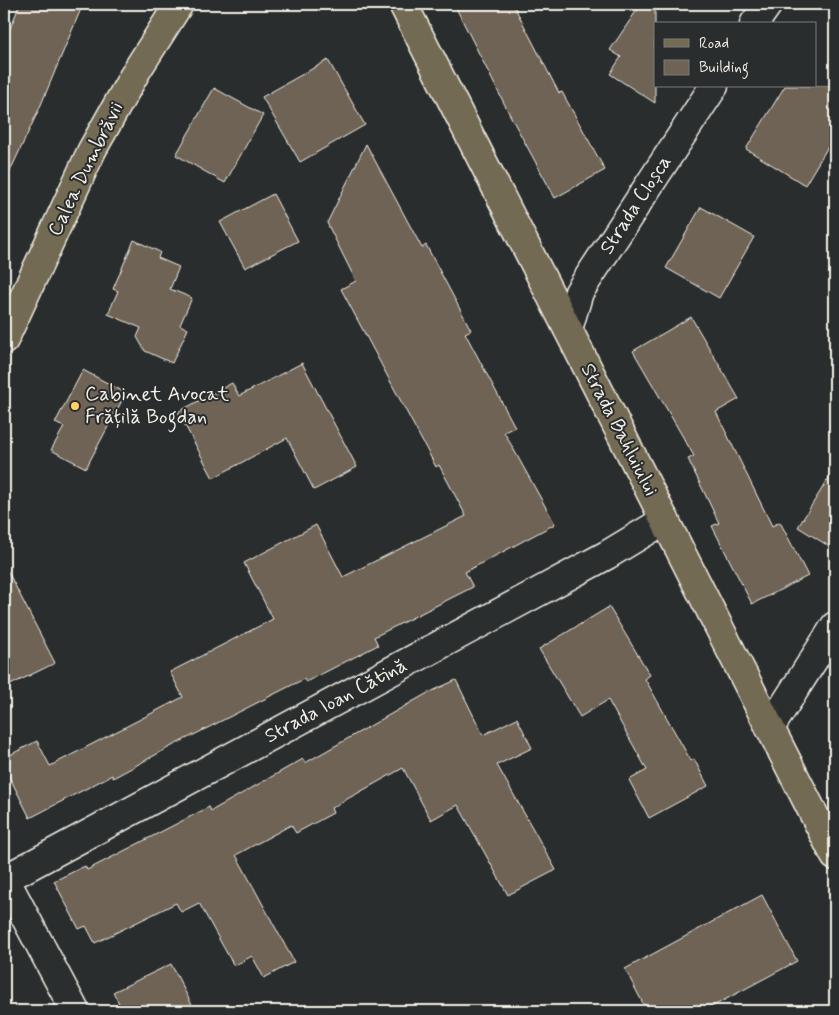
<svg xmlns="http://www.w3.org/2000/svg" width="839" height="1015" font-family="Mynerve,sans-serif">
<style>
.building{fill:#6e6355;stroke:#f4f1e8}
.lines{fill:none;stroke-linecap:round;stroke-linejoin:round}
.minor-casing{stroke:#f4f1e8;stroke-width:31}
.major-casing{stroke:#f4f1e8;stroke-width:31}
.minor{stroke:#2a2d2e;stroke-width:28}
.major{stroke:#736b52;stroke-width:28}
.poi-dot{fill:#ffd166;stroke:#2a2d2e;stroke-width:2}
.labels{text-anchor:middle;dominant-baseline:central;stroke-width:4;stroke-linejoin:round;paint-order:stroke}
.street-label{font-size:20px;fill:#f4f1e8;stroke:#2a2d2e}
.poi-label{font-size:20px;fill:#f4f1e8;stroke:#2a2d2e;text-anchor:start}
</style>
<rect width="100%" height="100%" fill="#2a2d2e"/>
<filter id="ink" filterUnits="userSpaceOnUse"><feTurbulence type="fractalNoise" baseFrequency=".02" numOctaves="2"/><feDisplacementMap in="SourceGraphic" scale="10" xChannelSelector="R" yChannelSelector="G"/><feConvolveMatrix kernelMatrix="1 2 1 2 8 2 1 2 1" color-interpolation-filters="sRGB"/></filter>
<g filter="url(#ink)">
<g class="building">
<path d="M 20,4 L 83,4 L 40,107 L 4,184 L 4,43 Z"/>
<path d="M 454,4 L 513,4 L 559,93 L 562,92 L 605,170 L 555,198 L 511,117 Z"/>
<path d="M 641,4 L 655,4 L 655,103 L 610,74 L 621,57 L 610,50 Z"/>
<path d="M 328,60 L 365,125 L 300,162 L 262,97 Z"/>
<path d="M 785,86 L 835,86 L 835,135 L 805,185 L 746,149 Z"/>
<path d="M 214,88 L 263,115 L 225,183 L 176,155 Z"/>
<path d="M 366,144 L 422,248 L 426,245 L 471,330 L 465,333 L 515,427 L 504,432 L 555,524 L 465,572 L 473,587 L 374,637 L 378,645 L 306,682 L 304,679 L 170,747 L 113,778 L 112,775 L 30,818 L 4,766 L 4,758 L 37,741 L 50,766 L 183,697 L 170,672 L 273,619 L 244,563 L 316,525 L 343,577 L 466,516 L 439,465 L 436,467 L 341,289 L 356,281 L 327,223 Z"/>
<path d="M 273,194 L 298,241 L 245,268 L 220,222 Z"/>
<path d="M 701,207 L 754,237 L 719,298 L 666,268 Z"/>
<path d="M 134,240 L 160,252 L 158,258 L 179,267 L 170,289 L 192,298 L 180,325 L 188,329 L 172,363 L 145,351 L 137,337 L 141,328 L 108,314 L 118,291 L 113,289 Z"/>
<path d="M 691,317 L 739,399 L 716,412 L 772,526 L 780,522 L 808,576 L 752,604 L 712,526 L 719,523 L 688,459 L 694,456 L 633,351 Z"/>
<path d="M 302,363 L 357,467 L 314,490 L 287,438 L 213,478 L 178,412 L 232,383 L 239,396 Z"/>
<path d="M 83,370 L 126,393 L 86,468 L 51,450 L 64,427 L 55,423 Z"/>
<path d="M 835,468 L 835,550 L 798,527 Z"/>
<path d="M 4,564 L 55,663 L 4,688 Z"/>
<path d="M 609,607 L 650,675 L 645,679 L 691,761 L 694,759 L 708,786 L 649,818 L 629,780 L 647,770 L 608,700 L 580,717 L 539,649 Z"/>
<path d="M 456,680 L 483,735 L 517,718 L 532,748 L 497,765 L 556,870 L 508,895 L 458,805 L 431,820 L 403,768 L 331,808 L 333,813 L 296,833 L 291,825 L 236,855 L 294,962 L 264,978 L 252,956 L 234,966 L 199,903 L 181,912 L 176,903 L 95,943 L 86,926 L 79,929 L 54,881 L 85,866 L 87,870 L 209,807 L 211,811 L 303,759 L 305,763 L 426,694 Z"/>
<path d="M 762,895 L 797,961 L 704,1011 L 647,1011 L 625,969 Z"/>
<path d="M 171,964 L 195,1011 L 123,1011 L 113,992 Z"/>
</g>
<g class="lines">
<g class="minor-casing">
<g id="minor">
<path d="M 754,24 L 768,4"/>
<path d="M 568,329 L 579,292 L 714,86"/>
<path d="M 770,728 L 835,626"/>
<path d="M 4,877 L 75,1011"/>
<path d="M 5,879 L 607,555 L 665,520"/>
</g>
</g>
<g class="major-casing">
<g id="major">
<path d="M 403,4 L 835,856"/>
<path d="M 4,340 L 92,150 L 137,70 L 179,4"/>
</g>
</g>
<use href="#minor" class="minor"/>
<use href="#major" class="major"/>
</g>
</g>
<circle class="poi-dot" cx="75" cy="406" r="5"/>
<g class="labels">
<g class="street-label">
<text transform="translate(86 169) rotate(-64)">Calea Dumbrăvii</text>
<text transform="translate(636 205) rotate(-57)">Strada Cloșca</text>
<text transform="translate(619 430) rotate(63)">Strada Bahluiului</text>
<text transform="translate(336 701) rotate(-28)">Strada Ioan Cătină</text>
</g>
<g class="poi-label">
<text x="85" y="394">Cabinet Avocat<tspan x="85" dy="23">Frățilă Bogdan</tspan></text>
</g>
</g>
<rect width="839" height="1015" fill="none" stroke="#2a2d2e" stroke-width="20"/>
<rect x="10" y="10" width="819" height="995" fill="none" stroke="#f4f1e8" stroke-width="2" filter="url(#ink)"/>
<rect x="654" y="22" width="162" height="65" fill="#2a2d2e" stroke="#7b7b78"/>
<rect x="664" y="39" width="25" height="8" fill="#736b52" stroke="#7b7b78"/>
<text x="699" y="48" font-size="15" fill="#f4f1e8">Road</text>
<rect x="664" y="60" width="25" height="15" fill="#6e6355" stroke="#7b7b78"/>
<text x="699" y="72" font-size="15" fill="#f4f1e8">Building</text>
</svg>
